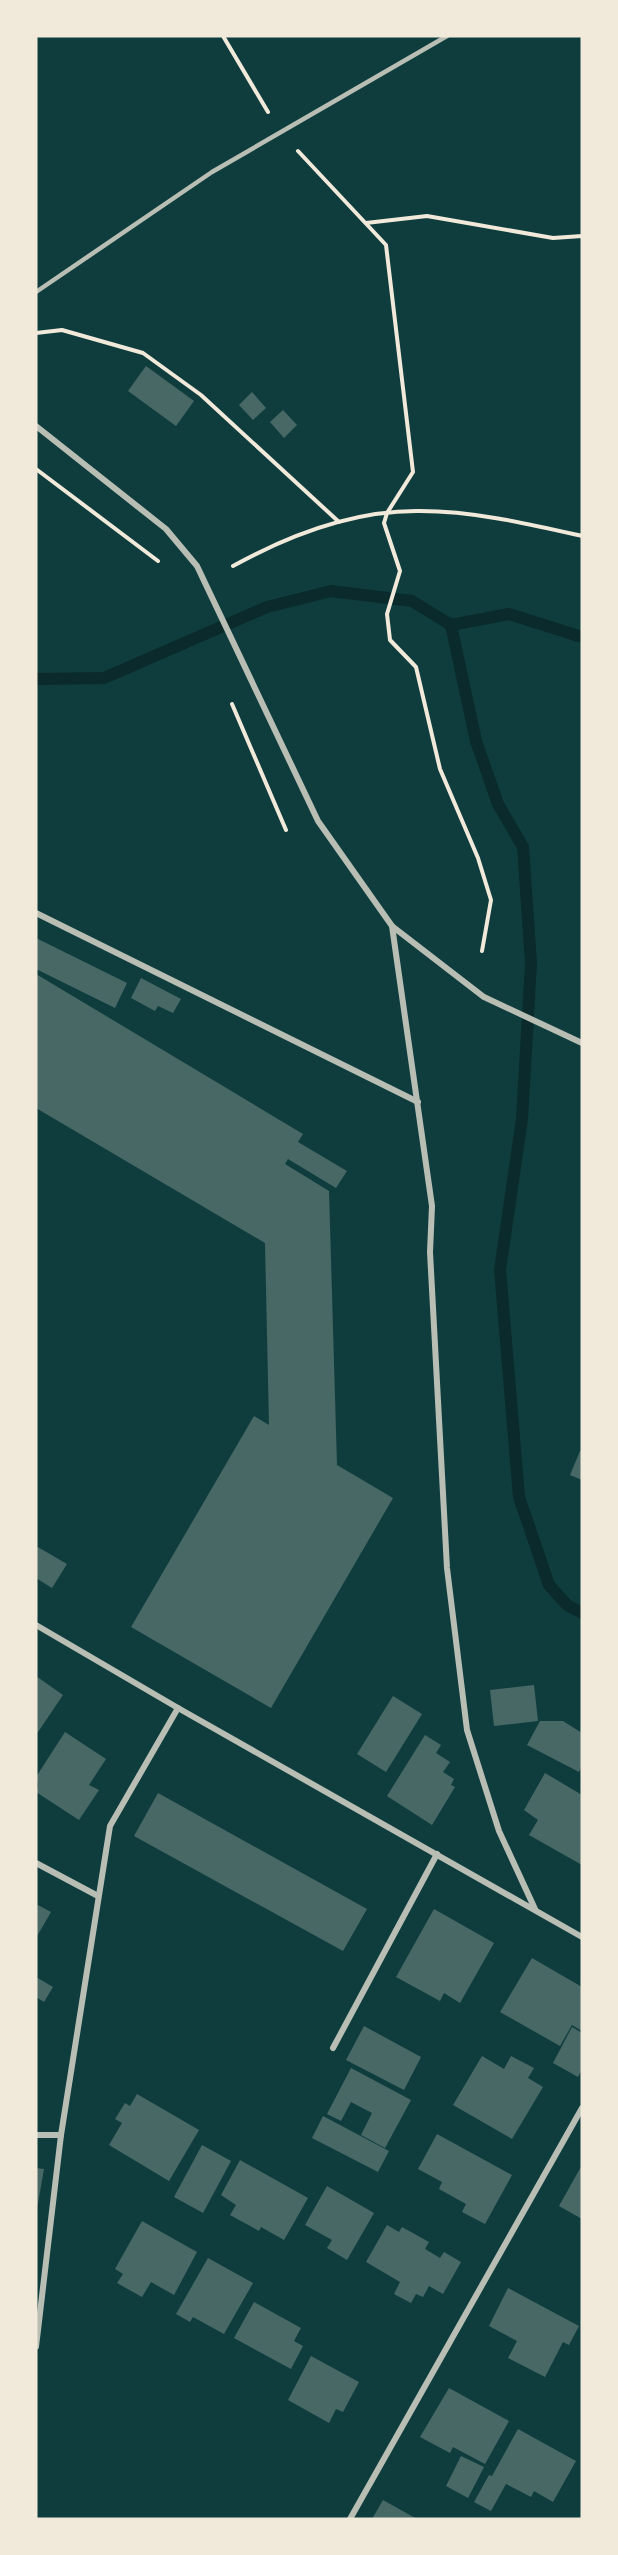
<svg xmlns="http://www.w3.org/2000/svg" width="618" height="2555" font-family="'Golos Text',sans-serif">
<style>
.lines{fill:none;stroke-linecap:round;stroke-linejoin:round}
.stream{stroke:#0a2a2b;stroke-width:12}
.building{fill:#486865}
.path{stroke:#f1e9da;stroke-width:4}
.service{stroke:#b8beb3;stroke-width:4.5}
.minor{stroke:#b8beb3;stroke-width:6}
</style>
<rect width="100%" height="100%" fill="#0f3d3e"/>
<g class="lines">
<g class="stream">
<path d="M 451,625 L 476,741 L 498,804 L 523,847 L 531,963 L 522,1119 L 500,1270 L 519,1497 L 549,1585 L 567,1605 L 582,1613"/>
<path d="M 36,679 L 104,678 L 267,607 L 331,591 L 412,601 L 451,625 L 509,614 L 582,637"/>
</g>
</g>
<g class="building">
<path d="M 146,366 L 194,401 L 176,426 L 128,391 Z"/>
<path d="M 252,392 L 266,408 L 253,420 L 239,405 Z"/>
<path d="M 283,410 L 297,425 L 284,438 L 270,422 Z"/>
<path d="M 36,938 L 127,983 L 115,1008 L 36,969 Z"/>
<path d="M 36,974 L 303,1134 L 298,1142 L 347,1171 L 336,1188 L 288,1159 L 285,1164 L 329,1191 L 337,1465 L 393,1498 L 271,1708 L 131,1627 L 254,1416 L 269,1425 L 265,1243 L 36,1108 Z"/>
<path d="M 141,978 L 181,999 L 173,1013 L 158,1006 L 155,1011 L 131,998 Z"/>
<path d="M 580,1451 L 582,1451 L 582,1480 L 570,1475 Z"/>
<path d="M 36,1546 L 67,1564 L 52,1588 L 36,1578 Z"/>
<path d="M 36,1676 L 63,1695 L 36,1735 Z"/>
<path d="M 534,1685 L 538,1721 L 494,1726 L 490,1690 Z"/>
<path d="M 393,1696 L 422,1714 L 386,1772 L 357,1754 Z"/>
<path d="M 540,1721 L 563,1721 L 582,1733 L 582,1766 L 579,1772 L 527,1745 Z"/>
<path d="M 65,1732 L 106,1759 L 89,1785 L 99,1790 L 79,1820 L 36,1792 L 38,1785 L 36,1777 Z"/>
<path d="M 425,1735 L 441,1745 L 436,1753 L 450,1762 L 443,1772 L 454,1779 L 451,1785 L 455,1787 L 432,1825 L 387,1796 Z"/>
<path d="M 545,1773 L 582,1795 L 582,1865 L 529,1835 L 538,1820 L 524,1810 Z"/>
<path d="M 158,1793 L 367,1909 L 343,1951 L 134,1836 Z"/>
<path d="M 36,1904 L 51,1912 L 36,1938 Z"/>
<path d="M 434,1909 L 494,1943 L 460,2003 L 444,1993 L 440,2001 L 396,1977 Z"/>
<path d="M 532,1958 L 582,1987 L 582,2031 L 572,2025 L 560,2046 L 500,2012 Z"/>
<path d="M 36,1977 L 53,1987 L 44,2002 L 36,1997 Z"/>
<path d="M 364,2026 L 421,2057 L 404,2090 L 346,2060 Z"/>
<path d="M 572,2027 L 582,2033 L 582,2069 L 578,2077 L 553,2063 Z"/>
<path d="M 482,2056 L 504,2069 L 511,2056 L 534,2068 L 528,2078 L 543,2087 L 512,2139 L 453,2105 Z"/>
<path d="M 351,2068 L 411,2100 L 385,2148 L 361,2135 L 372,2113 L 351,2102 L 341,2121 L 327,2114 Z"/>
<path d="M 137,2094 L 199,2130 L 169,2181 L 109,2145 L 122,2123 L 115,2119 L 125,2103 L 130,2106 Z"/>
<path d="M 323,2116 L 389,2151 L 378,2172 L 312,2138 Z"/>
<path d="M 437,2134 L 512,2175 L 485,2224 L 462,2212 L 466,2204 L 439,2189 L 442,2182 L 418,2169 Z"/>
<path d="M 202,2145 L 231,2161 L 203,2213 L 174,2197 Z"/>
<path d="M 240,2160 L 308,2198 L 284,2240 L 261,2227 L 259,2231 L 230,2215 L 236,2205 L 221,2195 Z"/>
<path d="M 582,2165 L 582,2219 L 559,2206 Z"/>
<path d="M 36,2168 L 44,2169 L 37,2209 L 36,2209 Z"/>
<path d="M 327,2186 L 374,2213 L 347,2260 L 327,2248 L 332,2240 L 305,2225 Z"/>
<path d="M 142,2221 L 197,2252 L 174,2295 L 151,2282 L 142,2297 L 117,2283 L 123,2274 L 115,2269 Z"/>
<path d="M 387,2225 L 399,2232 L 402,2227 L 429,2242 L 425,2249 L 440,2258 L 444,2252 L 461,2262 L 443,2294 L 429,2286 L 423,2297 L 416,2294 L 411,2303 L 394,2294 L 400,2282 L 366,2262 Z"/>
<path d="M 208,2258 L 253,2283 L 224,2334 L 193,2317 L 190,2322 L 176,2314 Z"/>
<path d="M 508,2288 L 579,2326 L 569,2345 L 563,2342 L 545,2377 L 508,2358 L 517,2341 L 489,2326 Z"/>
<path d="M 254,2302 L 301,2328 L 294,2341 L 303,2346 L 291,2369 L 234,2338 Z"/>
<path d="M 311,2356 L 359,2382 L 343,2412 L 336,2409 L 329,2423 L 288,2400 Z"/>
<path d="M 449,2388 L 509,2421 L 485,2464 L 453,2447 L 450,2453 L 420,2437 Z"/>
<path d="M 518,2429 L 576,2461 L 553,2502 L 534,2491 L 531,2497 L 506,2484 L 491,2511 L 474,2502 L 489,2475 L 492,2476 Z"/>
<path d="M 461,2456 L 484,2467 L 468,2498 L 446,2486 Z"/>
<path d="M 383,2500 L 417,2519 L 372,2519 Z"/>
</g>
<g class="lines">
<g class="path">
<path d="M 223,36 L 268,112"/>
<path d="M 298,151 L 386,245 L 413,472 L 387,513 L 384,523 L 400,571 L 387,614 L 390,640 L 416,667 L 440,769 L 478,858 L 491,900 L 482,951"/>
<path d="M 366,223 L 427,216 L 553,238 L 582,236"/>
<path d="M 36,333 L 62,330 L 143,353 L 201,395 L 339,522"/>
<path d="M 36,469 L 158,561"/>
<path d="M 233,566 C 289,535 355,510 420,511 C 474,511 529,524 582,536"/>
<path d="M 232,704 L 286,830"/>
</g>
<path class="service" d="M 36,292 L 212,172 L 447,36"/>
<g class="minor">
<path d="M 36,426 L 166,529 L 197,566 L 318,821 L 392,926 L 484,997 L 582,1043"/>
<path d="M 36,913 L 418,1102"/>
<path d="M 392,926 L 432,1206 L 430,1252 L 447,1568 L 467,1730 L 499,1831 L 535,1909"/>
<path d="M 36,1625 L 178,1708 L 582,1937"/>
<path d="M 36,1863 L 98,1896"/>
<path d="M 333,2048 L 437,1854"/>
<path d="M 36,2135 L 61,2135"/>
<path d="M 36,2347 L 61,2135 L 110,1826 L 178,1708"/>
<path d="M 350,2519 L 582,2108"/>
</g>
</g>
<rect width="618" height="2555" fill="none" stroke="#f1e9da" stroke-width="75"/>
</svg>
